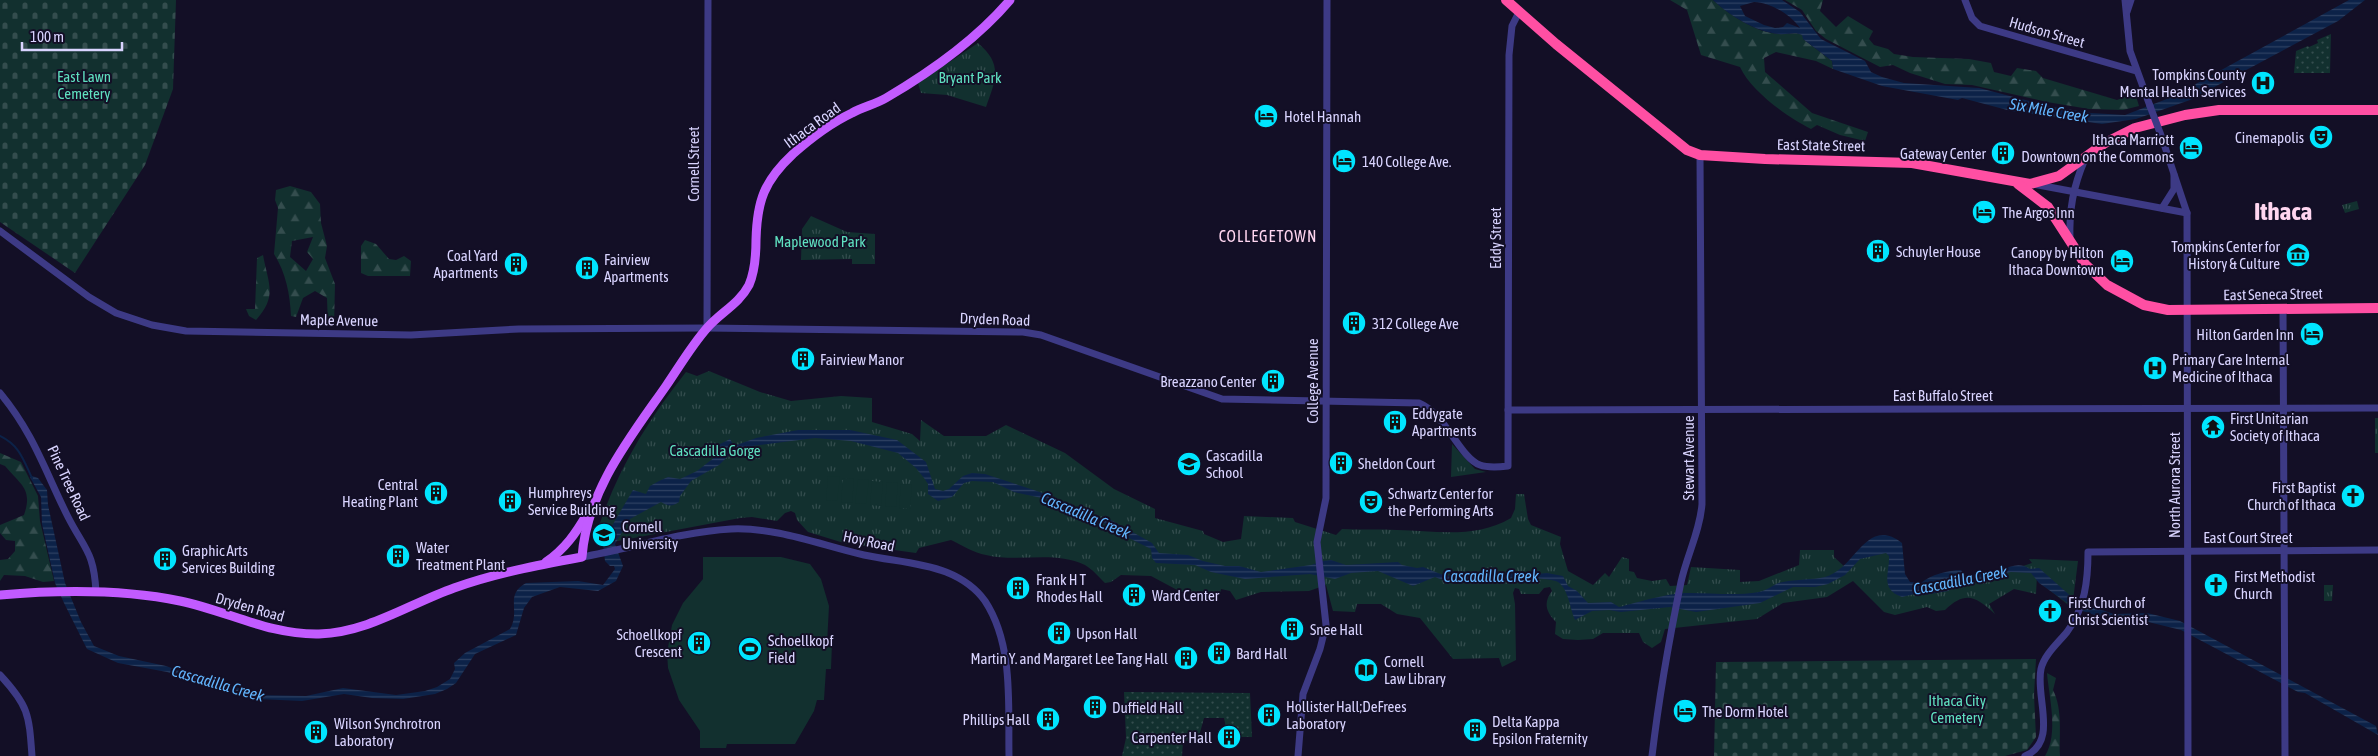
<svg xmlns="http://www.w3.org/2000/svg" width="2378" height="756" font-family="'Asap Condensed',sans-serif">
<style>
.grass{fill:url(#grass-dots)}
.forest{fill:url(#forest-firs);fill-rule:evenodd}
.cemetery{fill:url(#cemetery-stones)}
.park{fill:url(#park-tufts)}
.pitch{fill:#12302f}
.water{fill:url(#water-rules);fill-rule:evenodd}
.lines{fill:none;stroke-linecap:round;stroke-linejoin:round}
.stream{stroke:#0c2248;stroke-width:2}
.minor{stroke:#3d3a85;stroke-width:7}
.major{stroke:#c25bff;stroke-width:9}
.highway{stroke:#ff4fa3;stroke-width:10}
.minor-bridge{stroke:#3d3a85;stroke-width:7}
.labels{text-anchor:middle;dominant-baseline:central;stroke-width:4;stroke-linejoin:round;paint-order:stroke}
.street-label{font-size:15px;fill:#d9d4ff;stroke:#130f26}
.poi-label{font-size:15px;fill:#d9d4ff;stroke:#130f26;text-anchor:start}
.park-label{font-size:15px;fill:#5fe0c0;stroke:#130f26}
.water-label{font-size:16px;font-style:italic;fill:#62b6ff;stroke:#130f26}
.neighbourhood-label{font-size:16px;letter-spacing:1px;fill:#ffd6f0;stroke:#130f26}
.town-label{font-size:25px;font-weight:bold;fill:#ffd6f0;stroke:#130f26}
</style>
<defs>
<pattern id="grass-dots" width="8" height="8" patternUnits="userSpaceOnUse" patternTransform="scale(1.25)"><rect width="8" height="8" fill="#12302f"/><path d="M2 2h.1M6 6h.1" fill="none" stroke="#344d4e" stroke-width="1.8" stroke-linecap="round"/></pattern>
<pattern id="forest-firs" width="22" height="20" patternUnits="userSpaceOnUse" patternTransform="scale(1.25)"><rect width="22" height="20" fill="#12302f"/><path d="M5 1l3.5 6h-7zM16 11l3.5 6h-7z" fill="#344d4e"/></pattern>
<pattern id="cemetery-stones" width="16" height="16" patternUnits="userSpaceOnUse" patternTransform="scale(1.25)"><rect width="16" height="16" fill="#12302f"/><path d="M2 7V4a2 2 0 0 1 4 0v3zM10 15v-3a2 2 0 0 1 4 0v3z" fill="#344d4e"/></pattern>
<pattern id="park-tufts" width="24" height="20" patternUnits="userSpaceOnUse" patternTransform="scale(1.25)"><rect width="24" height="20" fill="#12302f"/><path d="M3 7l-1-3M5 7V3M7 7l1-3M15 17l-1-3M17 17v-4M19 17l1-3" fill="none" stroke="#344d4e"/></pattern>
<pattern id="water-rules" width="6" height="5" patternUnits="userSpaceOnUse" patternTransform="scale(1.25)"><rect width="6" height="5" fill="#0c2248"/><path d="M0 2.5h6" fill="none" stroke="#2f4163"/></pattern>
</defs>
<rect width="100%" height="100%" fill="#130f26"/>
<g class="grass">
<path d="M 2331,34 L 2330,73 L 2294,73 L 2296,51 L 2308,46 L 2309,47 L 2318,43 L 2317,40 Z"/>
<path d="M 1124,692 L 1250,693 L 1252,737 L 1228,737 L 1224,718 L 1204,718 L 1198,740 L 1183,741 L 1182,756 L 1122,756 L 1126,738 Z"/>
</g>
<g class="forest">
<path d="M 1670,0 L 1713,0 C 1729,15 1757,33 1779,34 C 1787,35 1795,31 1803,35 L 1803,39 L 1832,61 L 1833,69 L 1816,61 L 1776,52 L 1764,58 L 1765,72 L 1812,113 L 1868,132 L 1865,141 L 1840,135 L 1817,125 L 1811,129 C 1787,117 1751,91 1740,67 L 1701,55 L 1687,10 Z"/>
<path d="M 1785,0 L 1823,0 L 1820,11 L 1836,27 L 1848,16 L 1873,31 L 1869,39 L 1874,45 L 1888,49 L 1894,54 L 1913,57 L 1969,59 L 1991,63 L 1994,72 L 2011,76 L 2017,68 L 2036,71 L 2043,78 L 2117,100 L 2135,93 L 2139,106 L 2123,110 L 2089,109 L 2047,102 L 1972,85 L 1945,84 L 1910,73 L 1893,65 L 1880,67 L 1826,39 L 1816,31 L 1802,10 Z"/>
<path d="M 290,186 L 311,192 L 320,204 L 321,223 L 327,246 L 325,258 L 335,284 L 334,326 L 328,326 L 327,298 L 315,291 L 303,298 L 296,317 L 291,316 C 290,294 286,273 274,254 L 278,208 L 275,200 L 276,190 ZM 313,237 L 307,252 L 313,259 L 306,271 L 290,257 L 292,241 Z"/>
<path d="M 365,240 L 376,244 L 389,259 L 396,260 L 404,256 L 411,261 L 410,276 L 368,276 L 361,273 L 361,246 Z"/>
<path d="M 263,255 C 268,283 278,296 256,320 L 249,316 L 246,309 L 255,309 L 257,258 Z"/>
<path d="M 0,453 L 21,462 L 38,496 L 40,521 L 54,581 L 43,582 L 25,576 L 4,575 L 0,581 L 0,560 L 8,559 L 15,551 L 15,541 L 6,540 L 0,533 L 0,525 L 24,515 C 33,489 21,485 5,466 L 0,464 Z"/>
<path d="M 2047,673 L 2056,678 L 2053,690 C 2063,710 2059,735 2060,756 L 2045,756 C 2059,734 2049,697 2047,673 Z"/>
</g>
<g class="cemetery">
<path d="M 0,0 L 176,0 L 173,89 L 145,165 L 75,273 L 0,222 Z"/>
<path d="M 2036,659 L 2034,695 L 2036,737 L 2027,750 L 2005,756 L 1714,756 L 1716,662 Z"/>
</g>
<g class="park">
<path d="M 978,43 C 1003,64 996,80 986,107 L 947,95 L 921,93 L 918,83 Z"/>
<path d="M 2357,201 L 2359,209 L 2345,213 L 2342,205 Z"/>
<path d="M 811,216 L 847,232 L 875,234 L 875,264 L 852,264 L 852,259 L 801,260 L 802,229 Z"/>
<path d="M 709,371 L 760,392 L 791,401 L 841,396 L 872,398 L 872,422 L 912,434 L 920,441 L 921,420 L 944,436 L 986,436 L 1006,425 L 1065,453 L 1114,489 L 1155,509 L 1155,518 L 1203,531 L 1204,534 L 1223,542 L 1241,539 L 1244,516 L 1293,518 L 1295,522 L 1336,535 L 1342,529 C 1361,530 1379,529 1397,530 C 1436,531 1476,539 1511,518 L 1515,509 L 1516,494 L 1524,494 L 1528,519 L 1531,525 L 1561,537 L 1560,544 L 1568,571 L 1593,585 L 1605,573 L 1609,577 L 1622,557 L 1629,559 L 1629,571 L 1634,572 L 1637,578 L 1652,581 L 1666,579 L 1670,586 L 1687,585 L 1691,567 L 1740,570 L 1740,582 L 1759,581 L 1799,565 L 1800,550 L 1834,550 L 1834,557 L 1845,567 L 1853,556 L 1885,540 L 1903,588 L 1981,576 L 2014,569 L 2032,563 L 2029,559 L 2078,561 L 2072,608 L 2047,588 L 2037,575 L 2036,594 L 2014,589 L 1989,604 L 1995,614 C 1976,597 1966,590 1945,610 L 1936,611 L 1927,607 L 1895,615 L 1884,612 L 1853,581 L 1827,597 L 1783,603 L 1757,619 L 1665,629 L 1661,642 L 1652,648 L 1643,642 L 1639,633 L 1603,633 L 1593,639 L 1578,640 L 1563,639 L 1555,634 L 1556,622 C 1546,612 1543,603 1552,591 L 1550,587 L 1544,588 L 1539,594 L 1521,594 L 1519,589 L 1515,588 L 1513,593 L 1515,604 L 1516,660 L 1502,667 L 1499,658 L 1453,659 L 1420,618 L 1397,614 L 1381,604 L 1357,604 L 1355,612 L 1333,611 L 1326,585 L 1309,591 L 1261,592 L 1236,600 L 1230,591 L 1221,589 L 1220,594 L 1181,592 L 1151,576 L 1121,575 L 1111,582 L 1105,583 C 1099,577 1092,569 1085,565 C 1053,550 1019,563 986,555 C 974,553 962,545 951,540 L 919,548 L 916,553 L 844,543 L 808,532 L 797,520 L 795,513 L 791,511 L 785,513 L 777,521 L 752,517 L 740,518 L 602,544 L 597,532 C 616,472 647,421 686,372 L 697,376 Z"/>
<rect x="2375" y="418" width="3" height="35"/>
<path d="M 1452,444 L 1475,469 L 1486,472 L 1451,477 Z"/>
<path d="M 2324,585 L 2333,585 L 2332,601 L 2324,601 Z"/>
</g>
<g class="pitch">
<path d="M 828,476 L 840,477 L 837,501 L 826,500 Z"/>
<path d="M 843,478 L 854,479 L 852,503 L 841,502 Z"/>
<path d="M 858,479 L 869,480 L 866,504 L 855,503 Z"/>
<path d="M 872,481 L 883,482 L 881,506 L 870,505 Z"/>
<path d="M 887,482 L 898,483 L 896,507 L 885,506 Z"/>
<path d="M 901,484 L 912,485 L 910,509 L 899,508 Z"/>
<path d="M 703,557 L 781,557 L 810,564 L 821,579 L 829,606 L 827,644 L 832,644 L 831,669 L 826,669 L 824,700 L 817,700 L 814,711 L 795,744 L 727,744 L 726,748 L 700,748 L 700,731 L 679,700 L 668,668 L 667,653 L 672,625 L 683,603 L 703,579 Z"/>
</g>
<g class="water">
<path d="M 1713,0 L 1782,0 L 1800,12 L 1821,39 L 1865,61 L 1871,72 L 1882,77 L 1904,83 L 1979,88 L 2048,106 L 2091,113 L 2125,115 L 2172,97 L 2349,0 L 2365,0 L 2338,21 L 2190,100 L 2136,119 L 2102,124 L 2011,111 L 1962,98 L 1958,100 L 1882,86 L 1833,69 L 1832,61 L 1803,39 L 1802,35 C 1795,31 1787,35 1779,34 C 1756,32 1730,16 1713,0 ZM 1754,2 C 1771,3 1790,14 1800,28 L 1787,23 L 1783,27 L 1775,28 L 1764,25 L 1745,16 L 1740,6 Z"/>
<path d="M 798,430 L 850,430 L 897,440 L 926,462 L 935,489 L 943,491 L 949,489 L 963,476 L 972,473 L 985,474 L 1052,496 L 1095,517 L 1111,520 L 1152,543 L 1159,553 L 1188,555 L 1203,561 L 1225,566 L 1239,566 L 1261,572 L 1311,565 L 1323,561 L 1331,560 L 1346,565 L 1398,562 L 1402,565 L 1417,568 L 1423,567 L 1443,575 L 1453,576 L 1461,573 L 1480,574 L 1491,571 L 1501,574 L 1522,572 L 1524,575 L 1547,573 L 1563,576 L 1568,586 L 1577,591 L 1588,603 L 1611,602 L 1619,607 C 1639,602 1671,592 1690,593 C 1713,593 1735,596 1759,592 C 1768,591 1774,583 1783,582 C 1797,579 1811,580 1825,577 C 1856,569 1866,515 1902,543 L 1905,574 L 1910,582 L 1921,583 C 1930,575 1949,570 1961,570 L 1965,575 C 1973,575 1993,573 2001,570 C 2011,566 2020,562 2030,569 L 2039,568 L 2074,599 L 2099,609 L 2114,614 L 2147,613 L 2180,621 L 2376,726 L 2378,735 L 2305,693 L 2298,692 L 2181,630 L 2140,620 L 2118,620 L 2104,618 L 2076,609 L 2039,583 L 2031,573 L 2011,572 L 1985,580 L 1960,580 L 1948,591 L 1924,595 L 1923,592 L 1902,597 C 1879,589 1890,572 1889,556 L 1886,553 L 1860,559 L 1845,575 L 1828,584 L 1815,587 L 1793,587 L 1760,603 L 1696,612 L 1670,607 L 1621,612 L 1609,610 L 1592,611 L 1575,620 C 1570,609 1569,590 1558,582 C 1552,579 1523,577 1516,577 C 1509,578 1504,583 1497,583 C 1472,581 1458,587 1435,577 L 1413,586 L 1378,571 L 1351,573 L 1335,579 L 1310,574 L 1245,579 L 1211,572 L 1195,565 L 1156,563 L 1152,558 L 1151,549 L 1125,536 L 1108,524 L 1096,523 L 1058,507 L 1051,500 L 1014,492 L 993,482 L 972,481 L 964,483 L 952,497 L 938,501 L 928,494 L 928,484 L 924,478 L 916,468 L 898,453 L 851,441 L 815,438 L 752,446 L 731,453 L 719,465 L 691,481 L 680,496 L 679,502 C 672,507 668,506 661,502 L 630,519 L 615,544 L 623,566 L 616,581 L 598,591 L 560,587 L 532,597 L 524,608 L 516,635 L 475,654 L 456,683 L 447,689 L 435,694 L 403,699 L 372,698 L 344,694 L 302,701 L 258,699 L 237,691 L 207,685 L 167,672 L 118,663 L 87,649 L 64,603 L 55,583 L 42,524 L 41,497 L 30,477 L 32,476 L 38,478 L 47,490 L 48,505 L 65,583 L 81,622 L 94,646 L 119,656 L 166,666 L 219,685 L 236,687 L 256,695 L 306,696 L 343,688 L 396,695 L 425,691 L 437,687 L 450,679 L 455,669 L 454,663 L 465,653 L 510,629 C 521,610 504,595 526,583 L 578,581 L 603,585 L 615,569 L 614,566 L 610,566 L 605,561 L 603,544 L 606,536 L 633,490 L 646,494 L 650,486 L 659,481 L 668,477 L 680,479 L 697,471 L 715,457 L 718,445 L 730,439 L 734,446 L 756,438 Z"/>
</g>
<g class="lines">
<path class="stream" d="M 0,436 C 20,446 23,459 32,478"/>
<g class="minor">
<path d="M 1965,0 L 1972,18 L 1980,26 L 2136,71"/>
<path d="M 2125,0 L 2130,51 L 2150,106"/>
<path d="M 2127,12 L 2131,0"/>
<path d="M 2162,138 L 2187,213 L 2188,756"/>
<path d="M 2033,184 L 2187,213"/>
<path d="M 2162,208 L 2174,189 L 2174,175"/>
<path d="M 0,231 L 89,297 L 116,313 L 152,325 L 186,331 L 411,335 L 519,329 L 707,328 L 1023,332 L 1041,335 L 1222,399 L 1419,403 C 1446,414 1460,458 1480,465 C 1488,468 1499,467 1508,466 L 1509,55 L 1512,26 L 1519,12"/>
<path d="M 2070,240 C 2069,210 2073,187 2085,159"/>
<path d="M 2283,309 L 2285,756"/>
<path d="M 707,328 L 708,0"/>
<path d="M 0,393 C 34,434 45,471 68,517 C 85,550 94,552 96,592"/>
<path d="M 1508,410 L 2378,408"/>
<path d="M 582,557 C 632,548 681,532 731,529 C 777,527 820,545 864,555 C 892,561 919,562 946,572 C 961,578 975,587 985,601 C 1014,645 1008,706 1009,756"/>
<path d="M 0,675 C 29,706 29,715 32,756"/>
<path d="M 1298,756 L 1303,694 L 1320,649 L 1326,625 L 1317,542 L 1326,498 L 1327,0"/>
<path d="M 1652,756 C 1659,697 1669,640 1681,582 C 1687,555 1700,531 1702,504 L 1700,155"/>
<path d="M 2025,756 C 2059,742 2035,697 2041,669 C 2044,655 2058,643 2067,632 C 2085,608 2088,580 2088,552 L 2378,550"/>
</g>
<g class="major">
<path d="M 546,562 C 565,549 576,533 587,514"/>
<path d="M 0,595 C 59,590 122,589 180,601 C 228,611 269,635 319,634 C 369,632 409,604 454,588 C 496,573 539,565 582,557 C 587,491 629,439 666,386 C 679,367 692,345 707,328 C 721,312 739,304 749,285 C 755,271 756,255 756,240 C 757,201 764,181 793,154 C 811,138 831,123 852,113 C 863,107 876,104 886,98 C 932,71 976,40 1010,0"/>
</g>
<g class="highway">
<path d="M 1506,0 L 1556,44 L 1687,150 L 1700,155 L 1765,159 L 1912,163 L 2030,184 L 2059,176 L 2105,143 L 2135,128 L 2185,115 L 2219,110 L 2378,110"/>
<path d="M 2018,184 L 2048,207 L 2085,264 L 2107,285 L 2144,305 L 2168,310 L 2378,308"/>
</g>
<path class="minor-bridge" d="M 2150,106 L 2162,138"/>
</g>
<defs>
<g id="hospital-disc" transform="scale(1.25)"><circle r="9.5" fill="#00e5ff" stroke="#130f26"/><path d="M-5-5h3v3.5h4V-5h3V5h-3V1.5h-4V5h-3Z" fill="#111"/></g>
<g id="hotel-disc" transform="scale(1.25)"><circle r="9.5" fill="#00e5ff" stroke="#130f26"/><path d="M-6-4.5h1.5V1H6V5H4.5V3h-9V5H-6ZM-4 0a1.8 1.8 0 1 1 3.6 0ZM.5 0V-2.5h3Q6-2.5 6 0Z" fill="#111"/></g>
<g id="theatre-disc" transform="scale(1.25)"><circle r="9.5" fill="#00e5ff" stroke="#130f26"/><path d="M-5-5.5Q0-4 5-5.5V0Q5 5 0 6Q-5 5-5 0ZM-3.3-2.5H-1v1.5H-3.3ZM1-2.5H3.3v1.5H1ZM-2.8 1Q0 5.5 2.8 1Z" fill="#111"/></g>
<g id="building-disc" transform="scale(1.25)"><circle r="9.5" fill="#00e5ff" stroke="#130f26"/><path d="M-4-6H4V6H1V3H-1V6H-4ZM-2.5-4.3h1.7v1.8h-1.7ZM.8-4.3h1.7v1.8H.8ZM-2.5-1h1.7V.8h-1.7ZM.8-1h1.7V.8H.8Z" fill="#111"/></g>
<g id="museum-disc" transform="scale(1.25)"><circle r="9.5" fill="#00e5ff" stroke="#130f26"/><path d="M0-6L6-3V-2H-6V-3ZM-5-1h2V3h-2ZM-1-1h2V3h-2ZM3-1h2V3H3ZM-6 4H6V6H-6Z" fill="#111"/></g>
<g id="temple-disc" transform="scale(1.25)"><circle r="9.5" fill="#00e5ff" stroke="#130f26"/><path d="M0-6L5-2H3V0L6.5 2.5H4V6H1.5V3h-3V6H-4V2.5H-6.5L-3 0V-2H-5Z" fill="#111"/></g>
<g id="school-disc" transform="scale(1.25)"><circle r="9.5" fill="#00e5ff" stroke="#130f26"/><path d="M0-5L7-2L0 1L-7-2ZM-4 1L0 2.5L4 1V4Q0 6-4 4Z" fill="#111"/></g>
<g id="church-disc" transform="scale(1.25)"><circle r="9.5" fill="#00e5ff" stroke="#130f26"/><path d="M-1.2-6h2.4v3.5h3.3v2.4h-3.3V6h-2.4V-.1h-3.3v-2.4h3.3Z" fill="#111"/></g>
<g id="university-disc" transform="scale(1.25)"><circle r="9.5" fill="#00e5ff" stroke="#130f26"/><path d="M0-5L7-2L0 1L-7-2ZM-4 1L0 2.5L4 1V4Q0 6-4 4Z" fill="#111"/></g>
<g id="stadium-disc" transform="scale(1.25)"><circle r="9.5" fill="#00e5ff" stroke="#130f26"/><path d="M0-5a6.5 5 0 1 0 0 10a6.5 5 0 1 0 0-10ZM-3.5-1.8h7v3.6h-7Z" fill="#111"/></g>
<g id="library-disc" transform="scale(1.25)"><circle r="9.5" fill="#00e5ff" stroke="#130f26"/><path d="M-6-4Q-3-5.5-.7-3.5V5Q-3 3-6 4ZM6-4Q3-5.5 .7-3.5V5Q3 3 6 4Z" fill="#111"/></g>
</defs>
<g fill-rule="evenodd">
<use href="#hospital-disc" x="2263" y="83"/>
<use href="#hotel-disc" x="1266" y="116"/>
<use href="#theatre-disc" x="2321" y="137"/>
<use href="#hotel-disc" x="2191" y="148"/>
<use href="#building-disc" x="2003" y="153"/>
<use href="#hotel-disc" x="1344" y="161"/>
<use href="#hotel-disc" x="1984" y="212"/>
<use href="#building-disc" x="1878" y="251"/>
<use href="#museum-disc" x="2298" y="255"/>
<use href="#hotel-disc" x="2122" y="261"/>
<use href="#building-disc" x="516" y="264"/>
<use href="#building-disc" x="587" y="268"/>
<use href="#building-disc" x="1354" y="323"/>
<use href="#hotel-disc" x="2312" y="334"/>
<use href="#building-disc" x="803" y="359"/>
<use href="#hospital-disc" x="2155" y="368"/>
<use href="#building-disc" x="1273" y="381"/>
<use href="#building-disc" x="1395" y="422"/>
<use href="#temple-disc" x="2213" y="427"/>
<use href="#building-disc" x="1341" y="463"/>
<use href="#school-disc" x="1189" y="464"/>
<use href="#building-disc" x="436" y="493"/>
<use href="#church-disc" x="2353" y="496"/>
<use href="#building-disc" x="510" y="501"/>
<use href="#theatre-disc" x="1371" y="502"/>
<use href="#university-disc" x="604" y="535"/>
<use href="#building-disc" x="398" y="556"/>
<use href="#building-disc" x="165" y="559"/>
<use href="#church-disc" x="2216" y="585"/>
<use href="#building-disc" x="1018" y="588"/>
<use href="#building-disc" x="1134" y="595"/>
<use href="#church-disc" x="2050" y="611"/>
<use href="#building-disc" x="1292" y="629"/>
<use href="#building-disc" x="1059" y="633"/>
<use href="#building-disc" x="699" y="643"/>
<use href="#stadium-disc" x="750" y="649"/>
<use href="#building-disc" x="1219" y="653"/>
<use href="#building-disc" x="1186" y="658"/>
<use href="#library-disc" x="1366" y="670"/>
<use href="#building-disc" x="1095" y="707"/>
<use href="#hotel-disc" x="1685" y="711"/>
<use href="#building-disc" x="1269" y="715"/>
<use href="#building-disc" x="1048" y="719"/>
<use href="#building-disc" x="1475" y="730"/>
<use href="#building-disc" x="316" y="732"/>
<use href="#building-disc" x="1229" y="737"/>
</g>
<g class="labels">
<g class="street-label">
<text transform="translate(2047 32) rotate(16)">Hudson Street</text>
<text transform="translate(812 125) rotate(-36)">Ithaca Road</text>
<text transform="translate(1821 145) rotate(1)">East State Street</text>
<text transform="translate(693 164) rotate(-90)">Cornell Street</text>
<text transform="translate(1495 238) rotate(-90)">Eddy Street</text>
<text transform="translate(2273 294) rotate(-1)">East Seneca Street</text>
<text transform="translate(995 319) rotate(2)">Dryden Road</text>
<text transform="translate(339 320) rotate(1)">Maple Avenue</text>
<text transform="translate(1312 381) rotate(-90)">College Avenue</text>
<text x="1943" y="395">East Buffalo Street</text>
<text transform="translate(1688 458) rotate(-90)">Stewart Avenue</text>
<text transform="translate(69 483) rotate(65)">Pine Tree Road</text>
<text transform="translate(2174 485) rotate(-90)">North Aurora Street</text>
<text x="2248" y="537">East Court Street</text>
<text transform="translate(869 541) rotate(12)">Hoy Road</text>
<text transform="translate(250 607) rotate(16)">Dryden Road</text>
</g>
<g class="poi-label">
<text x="2246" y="74" text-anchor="end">Tompkins County<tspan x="2246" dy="17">Mental Health Services</tspan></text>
<text x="1284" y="116">Hotel Hannah</text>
<text x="2304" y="137" text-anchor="end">Cinemapolis</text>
<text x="2174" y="139" text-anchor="end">Ithaca Marriott<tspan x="2174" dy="17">Downtown on the Commons</tspan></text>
<text x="1986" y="153" text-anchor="end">Gateway Center</text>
<text x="1362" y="161">140 College Ave.</text>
<text x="2002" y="212">The Argos Inn</text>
<text x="2280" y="246" text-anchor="end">Tompkins Center for<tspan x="2280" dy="17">History &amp; Culture</tspan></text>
<text x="1896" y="251">Schuyler House</text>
<text x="2104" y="252" text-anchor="end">Canopy by Hilton<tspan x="2104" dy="17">Ithaca Downtown</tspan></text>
<text x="498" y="255" text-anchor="end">Coal Yard<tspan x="498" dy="17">Apartments</tspan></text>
<text x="604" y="259">Fairview<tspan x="604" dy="17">Apartments</tspan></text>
<text x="1372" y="323">312 College Ave</text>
<text x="2294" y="334" text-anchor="end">Hilton Garden Inn</text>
<text x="820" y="359">Fairview Manor</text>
<text x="2172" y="359">Primary Care Internal<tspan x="2172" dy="17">Medicine of Ithaca</tspan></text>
<text x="1256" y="381" text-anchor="end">Breazzano Center</text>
<text x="1412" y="413">Eddygate<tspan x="1412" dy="17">Apartments</tspan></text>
<text x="2230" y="418">First Unitarian<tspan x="2230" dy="17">Society of Ithaca</tspan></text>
<text x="1206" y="455">Cascadilla<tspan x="1206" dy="17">School</tspan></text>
<text x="1358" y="463">Sheldon Court</text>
<text x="418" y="484" text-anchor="end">Central<tspan x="418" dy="17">Heating Plant</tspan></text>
<text x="2336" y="487" text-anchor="end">First Baptist<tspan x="2336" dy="17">Church of Ithaca</tspan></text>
<text x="528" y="492">Humphreys<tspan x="528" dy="17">Service Building</tspan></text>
<text x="1388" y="493">Schwartz Center for<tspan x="1388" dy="17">the Performing Arts</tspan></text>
<text x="622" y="526">Cornell<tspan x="622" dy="17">University</tspan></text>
<text x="416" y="547">Water<tspan x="416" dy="17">Treatment Plant</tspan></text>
<text x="182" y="550">Graphic Arts<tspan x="182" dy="17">Services Building</tspan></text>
<text x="2234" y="576">First Methodist<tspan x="2234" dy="17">Church</tspan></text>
<text x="1036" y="579">Frank H T<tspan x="1036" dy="17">Rhodes Hall</tspan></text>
<text x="1152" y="595">Ward Center</text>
<text x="2068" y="602">First Church of<tspan x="2068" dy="17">Christ Scientist</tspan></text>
<text x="1310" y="629">Snee Hall</text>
<text x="1076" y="633">Upson Hall</text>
<text x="682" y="634" text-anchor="end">Schoellkopf<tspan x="682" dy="17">Crescent</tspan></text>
<text x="768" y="640">Schoellkopf<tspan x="768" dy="17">Field</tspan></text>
<text x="1236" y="653">Bard Hall</text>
<text x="1168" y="658" text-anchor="end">Martin Y. and Margaret Lee Tang Hall</text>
<text x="1384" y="661">Cornell<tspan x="1384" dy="17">Law Library</tspan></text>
<text x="1286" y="706">Hollister Hall;DeFrees<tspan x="1286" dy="17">Laboratory</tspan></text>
<text x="1112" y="707">Duffield Hall</text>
<text x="1702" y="711">The Dorm Hotel</text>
<text x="1030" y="719" text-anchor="end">Phillips Hall</text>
<text x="1492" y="721">Delta Kappa<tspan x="1492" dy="17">Epsilon Fraternity</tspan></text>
<text x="334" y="723">Wilson Synchrotron<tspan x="334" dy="17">Laboratory</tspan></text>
<text x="1212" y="737" text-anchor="end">Carpenter Hall</text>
</g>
<g class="park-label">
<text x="84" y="76">East Lawn<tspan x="84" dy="17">Cemetery</tspan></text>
<text x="970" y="77">Bryant Park</text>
<text x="820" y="241">Maplewood Park</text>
<text x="715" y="450">Cascadilla Gorge</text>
<text x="1957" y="700">Ithaca City<tspan x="1957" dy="17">Cemetery</tspan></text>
</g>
<g class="water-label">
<text transform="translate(2049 110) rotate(10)">Six Mile Creek</text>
<text transform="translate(1086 515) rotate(23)">Cascadilla Creek</text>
<text x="1491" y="576">Cascadilla Creek</text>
<text transform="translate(1960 580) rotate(-11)">Cascadilla Creek</text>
<text transform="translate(218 683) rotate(16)">Cascadilla Creek</text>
</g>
<g class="neighbourhood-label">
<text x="1268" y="236">COLLEGETOWN</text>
</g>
<g class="town-label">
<text x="2283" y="211">Ithaca</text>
</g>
</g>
<path d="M22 42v8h100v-8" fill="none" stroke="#d9d4ff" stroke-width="2.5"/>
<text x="30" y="42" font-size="15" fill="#d9d4ff" stroke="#130f26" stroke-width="4" paint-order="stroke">100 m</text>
</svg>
